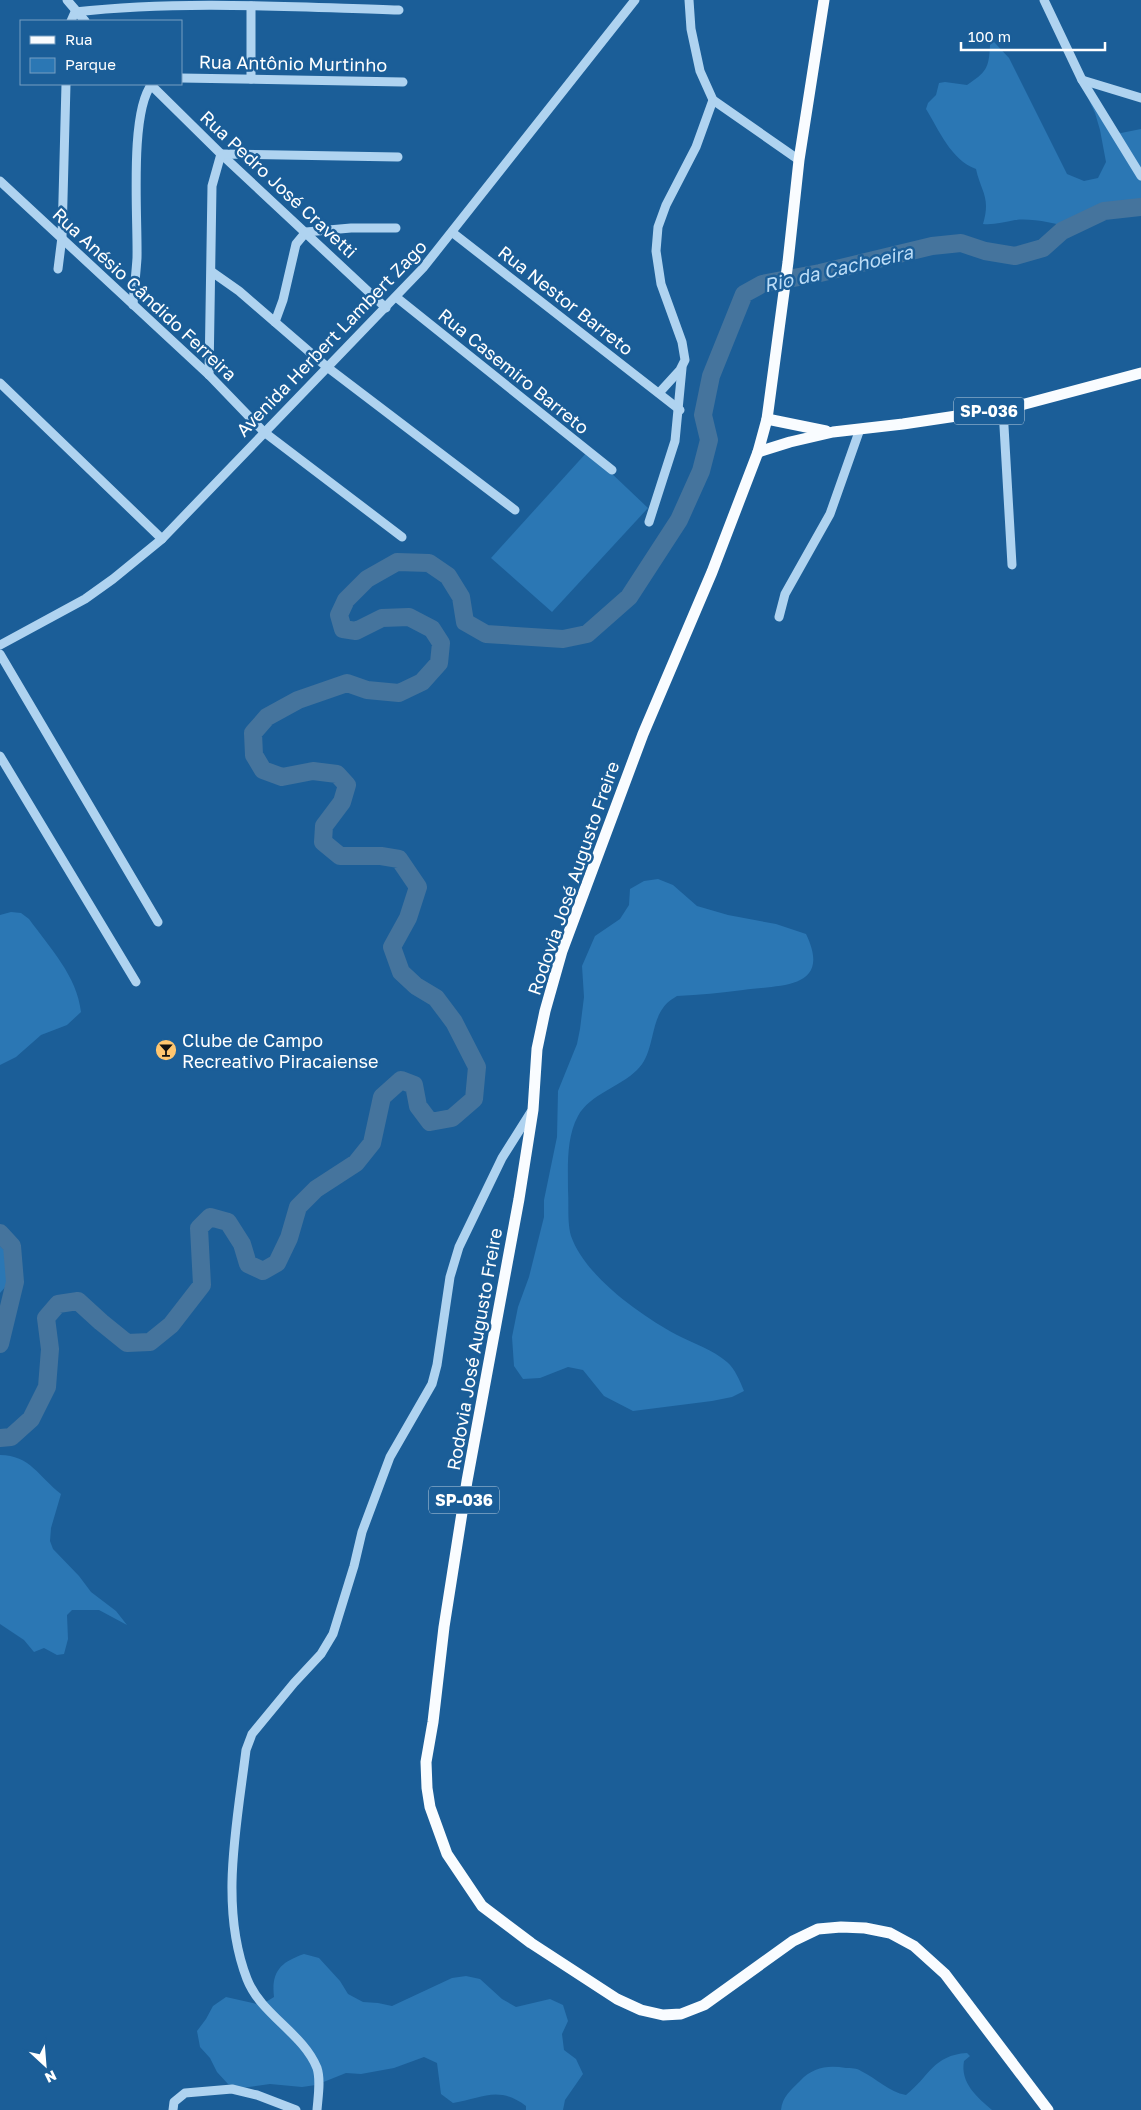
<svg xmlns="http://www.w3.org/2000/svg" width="1141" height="2110" font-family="'Golos Text',sans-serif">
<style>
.green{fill:#2b77b4}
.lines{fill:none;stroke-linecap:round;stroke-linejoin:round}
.river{stroke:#45749d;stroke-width:18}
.minor{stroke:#afd3f0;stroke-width:9}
.major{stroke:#f9fcff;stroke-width:11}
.labels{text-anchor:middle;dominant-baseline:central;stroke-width:5;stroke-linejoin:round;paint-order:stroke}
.shield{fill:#1b5e98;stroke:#bbcfe0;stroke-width:1}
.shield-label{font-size:16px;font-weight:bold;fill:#fff}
.street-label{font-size:18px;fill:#fff;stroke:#1b5e98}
.poi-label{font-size:18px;fill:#fff;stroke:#1b5e98;text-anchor:start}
.water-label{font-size:19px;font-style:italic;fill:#bcddf7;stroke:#1b5e98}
</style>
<rect width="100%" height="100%" fill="#1b5e98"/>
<g class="green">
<path d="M 994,42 L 1009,58 L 1067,174 L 1084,181 L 1098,178 L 1106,162 L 1100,130 L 1095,113 L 1088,98 L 1110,130 L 1121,133 L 1141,129 L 1141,201 L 1130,210 L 1117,217 L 1085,221 L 1071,228 C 1056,223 1031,218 1015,220 C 1004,222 994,225 983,224 C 991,197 981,192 976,169 C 951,160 939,130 926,109 L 928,103 L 936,95 L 939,83 L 945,82 L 967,85 C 986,72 989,69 990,45 Z"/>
<path d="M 588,451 L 648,508 L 552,612 L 491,558 Z"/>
<path d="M 658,879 L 673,885 L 697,906 L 728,915 L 776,924 L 806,934 C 833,990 779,985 743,990 C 721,993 699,995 677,996 C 672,999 666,1003 663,1008 C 650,1026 654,1054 637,1070 C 620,1087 590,1094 578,1116 C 566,1138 568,1167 568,1190 C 569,1205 567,1222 571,1236 C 585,1276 640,1315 677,1335 C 693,1343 713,1350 727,1362 C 735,1369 740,1381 744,1391 L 732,1397 L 712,1401 L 633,1411 L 604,1396 L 583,1370 L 568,1367 L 540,1378 L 523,1379 L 514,1366 L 512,1337 L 518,1307 L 529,1277 L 544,1217 L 544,1200 L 557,1137 L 558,1091 L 577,1044 L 580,1029 L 584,997 L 582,966 L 595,936 L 620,919 L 629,905 L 630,889 L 644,881 Z"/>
<path d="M 11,912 L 21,913 L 29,919 C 50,948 77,976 81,1012 L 67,1025 L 41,1035 L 16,1057 L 0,1065 L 0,915 Z"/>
<path d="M 0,1246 L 15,1261 L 8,1284 L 0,1293 Z"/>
<path d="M 0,1455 C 30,1455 39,1477 61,1494 L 51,1528 L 50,1541 L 53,1549 L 79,1576 L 91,1592 L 116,1611 L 127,1625 L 99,1610 L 72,1610 L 67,1615 L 68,1639 L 64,1654 L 57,1655 L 44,1648 L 34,1652 L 24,1640 L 0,1624 Z"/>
<path d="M 304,1954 L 319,1958 L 340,1981 L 348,1994 L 363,2002 L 378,2003 L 392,2006 L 452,1978 L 466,1976 L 480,1979 L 502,1999 L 516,2007 L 550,1999 L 563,2005 L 568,2021 L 562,2034 L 564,2050 L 576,2059 L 583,2074 L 565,2100 L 563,2110 L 526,2110 L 526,2106 C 498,2085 483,2098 453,2103 L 441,2094 L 437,2063 L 424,2057 L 394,2068 L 361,2074 L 346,2073 L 316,2085 L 302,2087 L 270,2084 L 242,2088 L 228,2084 L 217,2072 L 210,2058 L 200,2047 L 197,2031 L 206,2019 L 213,2006 L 226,1997 L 261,2005 L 274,1997 C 271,1971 281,1962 304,1954 Z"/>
<path d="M 967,2053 L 970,2056 L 964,2061 C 960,2083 977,2097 992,2110 L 781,2110 C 782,2097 791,2090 800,2081 C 813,2067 828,2065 846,2068 C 851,2068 857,2068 861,2071 C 876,2078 889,2092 906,2095 C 929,2077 933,2055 967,2053 Z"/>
</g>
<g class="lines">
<g class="river">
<path d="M 0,1233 L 12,1246 L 15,1282 L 0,1344"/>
<path d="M 0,1438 L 11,1437 L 31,1419 L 47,1387 L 50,1349 L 46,1318 L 58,1304 L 78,1301 L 101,1322 L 127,1343 L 150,1342 L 171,1325 L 202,1285 L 199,1228 L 210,1217 L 228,1222 L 242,1244 L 248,1264 L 263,1271 L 277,1263 L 289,1238 L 298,1207 L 316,1189 L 356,1163 L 372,1143 L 382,1097 L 401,1080 L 414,1085 L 418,1106 L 430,1122 L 452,1118 L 474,1099 L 477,1067 L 454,1022 L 436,998 L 416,986 L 401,972 L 392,947 L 408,918 L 418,887 L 399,859 L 381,856 L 340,856 L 323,842 L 324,826 L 342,802 L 347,785 L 337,774 L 313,771 L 282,777 L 263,770 L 254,755 L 253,733 L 267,717 L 298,700 L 347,683 L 367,690 L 399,693 L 422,682 L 439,663 L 441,643 L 432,629 L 409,617 L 382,618 L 356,631 L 343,629 L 339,615 L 346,600 L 367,579 L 397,562 L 429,563 L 448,576 L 461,597 L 465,622 L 486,634 L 563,639 L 587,634 L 629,597 L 679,520 L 701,471 L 709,440 L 703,415 L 711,376 L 744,294 L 762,284 L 820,273 L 932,246 L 961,243 L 985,251 L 1015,256 L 1043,248 L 1062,231 L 1104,211 L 1141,207"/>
</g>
<g class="minor">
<path d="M 67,0 L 85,21"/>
<path d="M 689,0 L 691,29 L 700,71 L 713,100 L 799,160"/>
<path d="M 1044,0 L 1082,80 L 1141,176"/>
<path d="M 71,21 L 75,12 C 182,0 292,7 399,10"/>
<path d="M 181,78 L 403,82"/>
<path d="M 251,79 L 251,6"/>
<path d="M 1082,80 L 1141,98"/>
<path d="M 150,84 L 221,154 L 386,308"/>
<path d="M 0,181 L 209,375 L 264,432 L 402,537"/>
<path d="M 453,233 L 680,410"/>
<path d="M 58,269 L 62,237 L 66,84"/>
<path d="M 212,272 L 239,291 L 327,367 L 515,510"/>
<path d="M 396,297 L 612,470"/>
<path d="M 133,305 C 134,289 136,274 137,258 C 138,219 129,112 152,84"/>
<path d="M 275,322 L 283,300 L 296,244 L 306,232 L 351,228 L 396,228"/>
<path d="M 209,375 L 212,186 L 221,154 L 398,157"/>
<path d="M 0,383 L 162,539"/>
<path d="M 659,393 L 680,370 L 685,360 L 682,342 L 661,284 L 656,251 L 658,227 L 666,205 L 696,147 L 713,100"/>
<path d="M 1003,409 L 1012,565"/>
<path d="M 649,522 L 675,441 L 682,368"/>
<path d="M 779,617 L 785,594 L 830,514 L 860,429"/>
<path d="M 0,645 L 85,599 L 113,579 L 162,539 L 423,268 L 635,0"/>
<path d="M 0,654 L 158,922"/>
<path d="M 0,756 L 136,982"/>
<path d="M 173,2110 L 174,2102 L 185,2093 L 232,2089 L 257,2095 L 296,2110"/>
<path d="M 317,2110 C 318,2097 321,2080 317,2068 C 303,2033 261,2015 247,1979 C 219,1907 237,1824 246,1750 L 252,1734 L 294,1683 L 321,1654 L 333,1634 L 354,1566 L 362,1532 L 390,1457 L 432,1384 L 437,1365 L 450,1277 L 459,1247 L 502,1158 L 531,1112"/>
</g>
<g class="major">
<path d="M 824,0 L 799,160 L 788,262 L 767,419 L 758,452 L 712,572 L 643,734 L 562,951 L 545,1011 L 537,1049 L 533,1110 L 519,1199 L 467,1481 L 444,1627 L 433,1722 L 426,1762 L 427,1788 L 430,1807 L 447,1854 L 482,1906 L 531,1943 L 617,1999 L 641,2010 L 663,2015 L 681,2014 L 704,2005 L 793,1941 L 818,1929 L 841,1927 L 865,1928 L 890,1933 L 914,1946 L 945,1974 L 1048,2110"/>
<path d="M 767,419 L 826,431"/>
<path d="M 758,452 L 790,442 L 833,432 L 903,424 L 1010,408 L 1141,373"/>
</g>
</g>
<defs>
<g id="bar-disc" transform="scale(1.125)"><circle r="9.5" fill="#ffc66f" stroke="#1b5e98"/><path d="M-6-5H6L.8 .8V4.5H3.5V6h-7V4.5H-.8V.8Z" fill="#111"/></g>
</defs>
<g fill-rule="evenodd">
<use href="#bar-disc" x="166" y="1050"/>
</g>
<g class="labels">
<g class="shield">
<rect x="954" y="397.5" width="70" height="27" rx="4"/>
<rect x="429" y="1486.5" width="70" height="27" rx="4"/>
</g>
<g class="shield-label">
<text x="989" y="411">SP-036</text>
<text x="464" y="1500">SP-036</text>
</g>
<g class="street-label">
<text transform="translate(293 63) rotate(1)">Rua Antônio Murtinho</text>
<text transform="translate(279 184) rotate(43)">Rua Pedro José Cravetti</text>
<text transform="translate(145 294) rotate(43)">Rua Anésio Cândido Ferreira</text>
<text transform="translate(566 300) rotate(38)">Rua Nestor Barreto</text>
<text transform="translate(331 338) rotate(-46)">Avenida Herbert Lambert Zago</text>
<text transform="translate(514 371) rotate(39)">Rua Casemiro Barreto</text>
<text transform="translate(573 878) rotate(-71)">Rodovia José Augusto Freire</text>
<text transform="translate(474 1349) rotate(-80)">Rodovia José Augusto Freire</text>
</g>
<g class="poi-label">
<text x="182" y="1040">Clube de Campo<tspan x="182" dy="21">Recreativo Piracaiense</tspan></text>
</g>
<g class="water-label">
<text transform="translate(838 268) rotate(-13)">Rio da Cachoeira</text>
</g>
</g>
<rect x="20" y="20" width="162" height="65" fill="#1b5e98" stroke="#769ec1"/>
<rect x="30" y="36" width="25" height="8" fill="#f9fcff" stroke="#769ec1"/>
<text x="65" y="45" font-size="15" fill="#ffffff">Rua</text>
<rect x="30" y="58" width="25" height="15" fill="#2b77b4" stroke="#769ec1"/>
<text x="65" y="70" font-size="15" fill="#ffffff">Parque</text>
<g transform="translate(45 2065) rotate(154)" stroke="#1b5e98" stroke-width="4" paint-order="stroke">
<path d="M0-4L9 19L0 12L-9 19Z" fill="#ffffff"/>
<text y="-8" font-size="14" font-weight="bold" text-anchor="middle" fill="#ffffff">N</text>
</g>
<path d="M961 42v8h144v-8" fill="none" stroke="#ffffff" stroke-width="2.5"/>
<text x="968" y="42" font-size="15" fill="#ffffff" stroke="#1b5e98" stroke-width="4" paint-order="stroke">100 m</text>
</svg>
